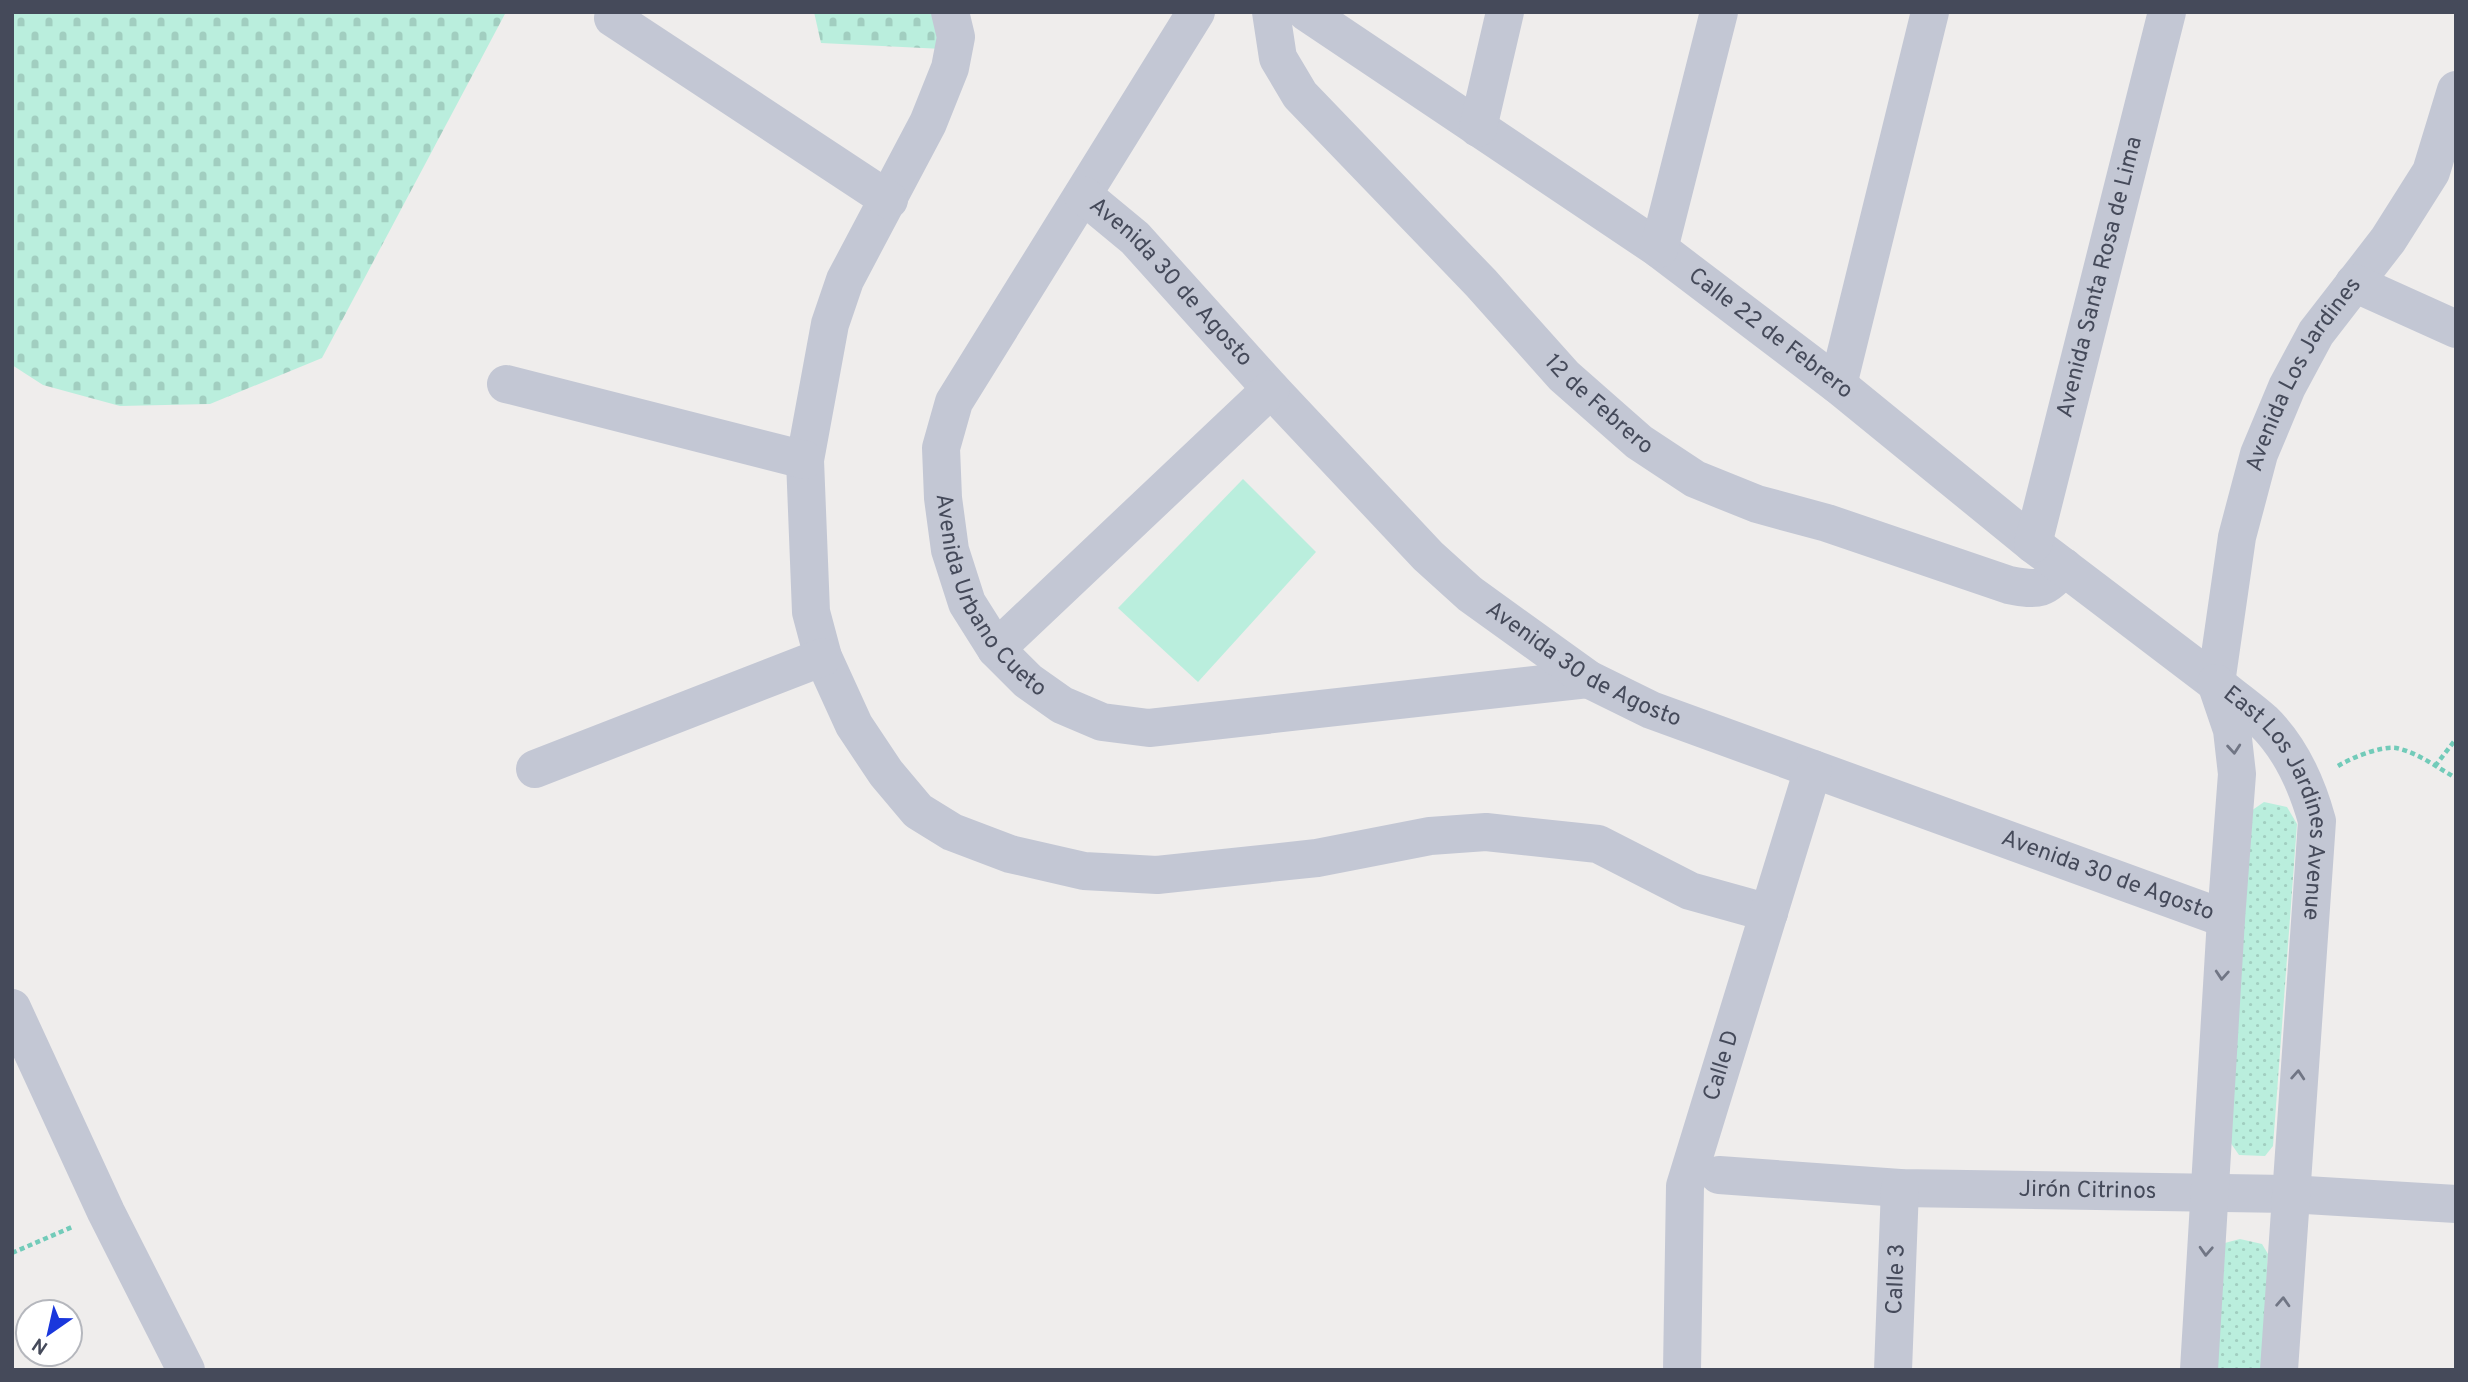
<svg xmlns="http://www.w3.org/2000/svg" width="2468" height="1382" font-family="Overpass,sans-serif">
<style>
.grass{fill:url(#grass-dots)}
.cemetery{fill:url(#cemetery-stones)}
.pitch{fill:#baeedd}
.lines{fill:none;stroke-linecap:round;stroke-linejoin:round}
.path{stroke:#72cbb9;stroke-width:4.5;stroke-dasharray:5 3.5;stroke-linecap:butt}
.minor{stroke:#c3c7d4;stroke-width:38}
.tertiary{stroke:#c3c7d4;stroke-width:38}
.oneway{stroke:#717685}
.labels{text-anchor:middle;dominant-baseline:central;stroke-width:5;stroke-linejoin:round;paint-order:stroke}
.street-label{font-size:23px;fill:#454a5a;stroke:#fff}
</style>
<defs>
<pattern id="grass-dots" width="8" height="8" patternUnits="userSpaceOnUse" patternTransform="scale(1.75)"><rect width="8" height="8" fill="#baeedd"/><path d="M2 2h.1M6 6h.1" fill="none" stroke="#a1cec0" stroke-width="1.8" stroke-linecap="round"/></pattern>
<pattern id="cemetery-stones" width="16" height="16" patternUnits="userSpaceOnUse" patternTransform="scale(1.75)"><rect width="16" height="16" fill="#baeedd"/><path d="M2 7V4a2 2 0 0 1 4 0v3zM10 15v-3a2 2 0 0 1 4 0v3z" fill="#a1cec0"/></pattern>
</defs>
<rect width="100%" height="100%" fill="#efedec"/>
<g class="grass">
<path d="M 2264,802 L 2287,807 L 2297,824 L 2273,1146 L 2265,1156 L 2239,1155 L 2230,1142 L 2251,811 Z"/>
<path d="M 2240,1239 L 2262,1244 L 2268,1254 L 2262,1370 L 2214,1370 L 2221,1244 Z"/>
</g>
<g class="cemetery">
<path d="M 12,12 L 506,12 L 322,358 L 210,404 L 120,406 L 43,385 L 12,365 Z"/>
<path d="M 814,12 L 937,12 L 943,49 L 821,43 Z"/>
</g>
<path class="pitch" d="M 1243,479 L 1316,552 L 1198,682 L 1118,608 Z"/>
<g class="lines">
<g class="path">
<path d="M 2338,766 C 2351,758 2380,746 2396,748 C 2417,752 2438,768 2456,778"/>
<path d="M 2435,766 L 2456,739"/>
<path d="M 12,1253 L 72,1227"/>
</g>
<g class="minor">
<path d="M 950,12 L 956,37 L 950,68 L 928,123 L 845,280 L 830,324 L 805,460 L 811,612 L 823,657 L 854,725 L 886,773 L 918,811 L 952,832 L 1010,854 L 1084,871 L 1157,875 L 1317,858 L 1430,836 L 1486,832 L 1598,844 L 1690,891 L 1769,913"/>
<path id="s1" d="M 1196,12 L 954,402 L 941,448 L 943,498 L 950,550 L 967,603 L 996,649 L 1028,681 L 1062,705 L 1102,722 L 1149,728 L 1588,679"/>
<path id="s2" d="M 1271,12 L 1278,58 L 1300,95 L 1481,283 L 1564,376 L 1639,442 L 1695,479 L 1757,504 L 1827,523 L 2009,585 C 2040,591 2044,590 2064,567"/>
<path id="s3" d="M 1306,12 L 1659,249 L 1838,385 L 2033,544 L 2216,683 L 2237,537 L 2259,454 L 2287,387 L 2316,333 L 2388,240 L 2431,172 L 2456,90"/>
<path d="M 613,18 L 889,200"/>
<path d="M 1478,128 L 1505,12"/>
<path id="s4" d="M 1083,195 L 1135,238 L 1271,389 L 1428,556 L 1470,594 L 1588,679 L 1651,710 L 2226,919"/>
<path d="M 1659,249 L 1719,12"/>
<path d="M 2354,283 L 2456,329"/>
<path d="M 506,384 L 805,460"/>
<path d="M 1838,385 L 1930,12"/>
<path id="s5" d="M 2033,544 L 2167,12"/>
<path d="M 996,649 L 1271,389"/>
<path d="M 535,769 L 823,657"/>
<path d="M 12,1008 L 106,1212 L 186,1370"/>
<path id="s6" d="M 1719,1175 L 1900,1188 L 2289,1194 L 2456,1204"/>
<path id="s7" d="M 1682,1370 L 1685,1186 L 1813,769"/>
<path id="s8" d="M 1893,1370 L 1900,1188"/>
</g>
<g class="tertiary">
<path id="s9" d="M 2216,683 C 2231,696 2248,708 2263,721 C 2291,748 2307,785 2317,821 L 2279,1370"/>
<path d="M 2199,1370 L 2226,919 L 2237,774 L 2232,730 L 2216,683"/>
</g>
</g>
<defs><path id="oneway-chevron" d="M-2-3.5L2.5 0L-2 3.5" fill="none" stroke-width="1.6" stroke-linecap="round" stroke-linejoin="round" transform="scale(1.75)"/></defs>
<g class="oneway">
<use href="#oneway-chevron" transform="translate(2234 749) rotate(85)"/>
<use href="#oneway-chevron" transform="translate(2222 975) rotate(94)"/>
<use href="#oneway-chevron" transform="translate(2298 1075) rotate(-86)"/>
<use href="#oneway-chevron" transform="translate(2206 1251) rotate(93)"/>
<use href="#oneway-chevron" transform="translate(2283 1302) rotate(-87)"/>
</g>
<g class="labels">
<g class="street-label">
<text stroke="none"><textPath href="#s5" startOffset="275">Avenida Santa Rosa de Lima</textPath></text>
<text stroke="none"><textPath href="#s4" startOffset="124">Avenida 30 de Agosto</textPath></text>
<text stroke="none"><textPath href="#s3" startOffset="565">Calle 22 de Febrero</textPath></text>
<text stroke="none"><textPath href="#s3" startOffset="1456">Avenida Los Jardines</textPath></text>
<text stroke="none"><textPath href="#s2" startOffset="520">12 de Febrero</textPath></text>
<text stroke="none"><textPath href="#s1" startOffset="668">Avenida Urbano Cueto</textPath></text>
<text stroke="none"><textPath href="#s4" startOffset="691">Avenida 30 de Agosto</textPath></text>
<text stroke="none"><textPath href="#s9" startOffset="144">East Los Jardines Avenue</textPath></text>
<text stroke="none"><textPath href="#s4" startOffset="1258">Avenida 30 de Agosto</textPath></text>
<text stroke="none"><textPath href="#s7" startOffset="310">Calle D</textPath></text>
<text stroke="none"><textPath href="#s6" startOffset="369">Jirón Citrinos</textPath></text>
<text stroke="none"><textPath href="#s8" startOffset="91">Calle 3</textPath></text>
</g>
</g>
<rect width="2468" height="1382" fill="none" stroke="#454a5a" stroke-width="28"/>
<g transform="translate(49 1333) rotate(214)"><circle r="33" fill="#ffffff" stroke="#b5b7bd" stroke-width="2"/>
<path d="M0-5L12 26L0 18L-12 26Z" fill="#1a37dc"/>
<text y="-10" font-size="19" font-weight="bold" text-anchor="middle" fill="#454a5a">N</text>
</g>
</svg>
